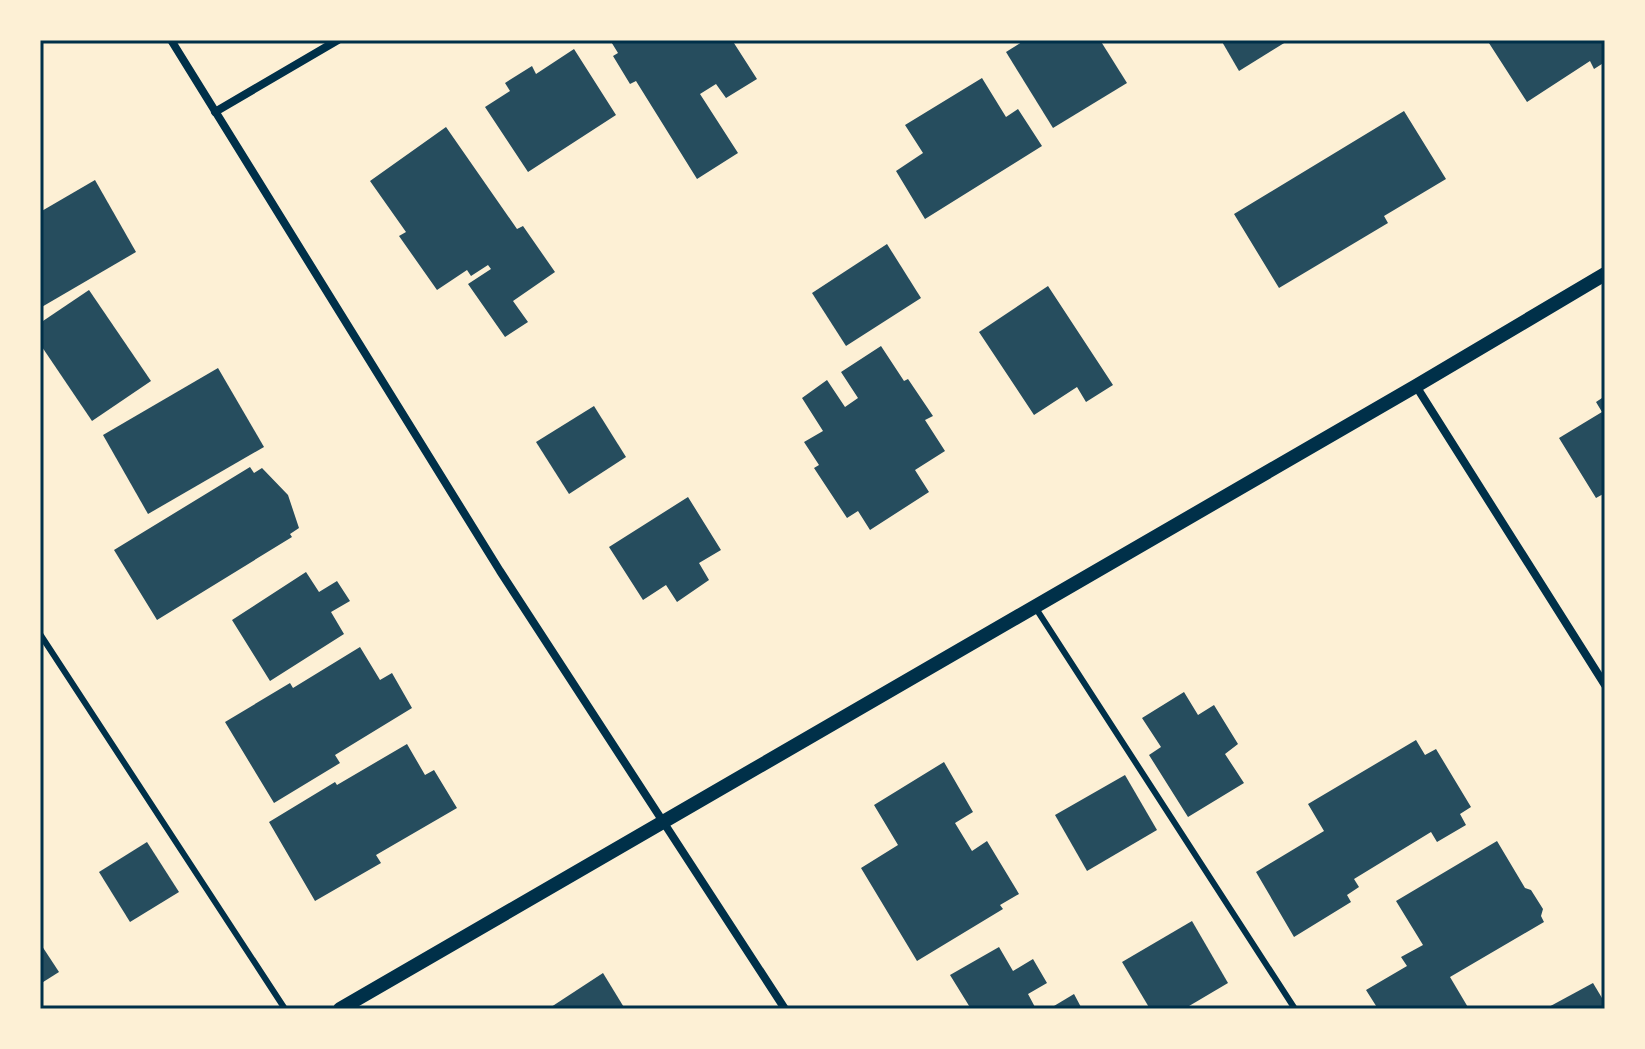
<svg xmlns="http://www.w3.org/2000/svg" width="1645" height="1049" font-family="'Fira Sans',sans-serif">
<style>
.building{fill:#264d5e}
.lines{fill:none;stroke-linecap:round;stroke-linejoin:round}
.service{stroke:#003049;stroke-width:6}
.minor{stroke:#003049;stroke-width:8}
.tertiary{stroke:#003049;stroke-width:14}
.neatline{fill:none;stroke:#003049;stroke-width:3}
</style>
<rect width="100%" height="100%" fill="#fdf0d5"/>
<g class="building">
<path d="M 610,40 L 732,40 L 757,79 L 726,98 L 716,84 L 700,94 L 738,153 L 697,179 L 636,81 L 630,84 L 613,56 L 618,53 Z"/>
<path d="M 1025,40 L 1100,40 L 1127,83 L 1053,128 L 1006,52 Z"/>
<path d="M 1221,40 L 1289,40 L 1239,71 Z"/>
<path d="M 1487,40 L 1605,40 L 1605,62 L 1594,69 L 1590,61 L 1527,102 Z"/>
<path d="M 574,49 L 616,115 L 528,172 L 485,107 L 510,91 L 505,83 L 532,66 L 536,74 Z"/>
<path d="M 982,78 L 1006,117 L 1018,109 L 1042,146 L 925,219 L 896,171 L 923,153 L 905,125 Z"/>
<path d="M 1404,111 L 1446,179 L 1384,216 L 1388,223 L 1279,288 L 1234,214 Z"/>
<path d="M 446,127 L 517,229 L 523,226 L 555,272 L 513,301 L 528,322 L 505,337 L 468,284 L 491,269 L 488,265 L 471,276 L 467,270 L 437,290 L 399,236 L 406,232 L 370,181 Z"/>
<path d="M 95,180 L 136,252 L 40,308 L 40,212 Z"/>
<path d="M 887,244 L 921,298 L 846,346 L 812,293 Z"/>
<path d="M 1048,286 L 1113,385 L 1086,402 L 1077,387 L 1034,415 L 979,332 Z"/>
<path d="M 89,290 L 151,381 L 92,421 L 40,344 L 40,323 Z"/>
<path d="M 881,346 L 904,381 L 908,379 L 933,416 L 925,420 L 945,451 L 915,470 L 929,492 L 870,530 L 858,511 L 847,518 L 814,468 L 819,465 L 804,442 L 823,431 L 802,398 L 827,380 L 845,407 L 858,398 L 841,372 Z"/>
<path d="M 218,368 L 264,447 L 148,514 L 103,435 Z"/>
<path d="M 1605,396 L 1605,493 L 1596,498 L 1559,438 L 1602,412 L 1596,402 Z"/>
<path d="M 594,406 L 626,457 L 569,494 L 536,442 Z"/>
<path d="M 250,467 L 254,473 L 262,468 L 288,495 L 299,528 L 290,534 L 292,537 L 157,620 L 114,550 Z"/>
<path d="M 688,497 L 721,550 L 699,563 L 709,580 L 677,602 L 666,585 L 643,600 L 609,547 Z"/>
<path d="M 306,572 L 319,592 L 337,581 L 350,601 L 331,612 L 344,634 L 270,681 L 232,620 Z"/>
<path d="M 360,647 L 380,680 L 392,673 L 412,708 L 335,755 L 340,763 L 274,803 L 225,722 L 290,683 L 293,688 Z"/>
<path d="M 1184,692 L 1198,715 L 1214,705 L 1238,744 L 1225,754 L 1244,783 L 1188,817 L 1149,755 L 1161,747 L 1142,718 Z"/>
<path d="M 1416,740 L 1425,755 L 1436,749 L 1471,807 L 1460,814 L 1466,825 L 1437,842 L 1431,832 L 1354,879 L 1359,887 L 1347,895 L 1351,902 L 1294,937 L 1256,872 L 1324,831 L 1308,804 Z"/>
<path d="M 407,744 L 425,775 L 434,770 L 457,808 L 376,855 L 381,863 L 315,901 L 269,822 L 335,782 L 337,785 Z"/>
<path d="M 944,762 L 973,812 L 955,823 L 972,851 L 987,841 L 1019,894 L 1000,905 L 1003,909 L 917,961 L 861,868 L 898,845 L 874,805 Z"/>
<path d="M 1125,775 L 1157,830 L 1087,871 L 1055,815 Z"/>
<path d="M 1497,841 L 1525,888 L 1531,890 L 1543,909 L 1541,916 L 1544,922 L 1450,977 L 1469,1009 L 1378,1009 L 1366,990 L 1407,966 L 1401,957 L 1423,945 L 1396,901 Z"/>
<path d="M 147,842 L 179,892 L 130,922 L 99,872 Z"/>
<path d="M 1192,921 L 1228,983 L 1184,1009 L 1150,1009 L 1122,962 Z"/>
<path d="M 40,943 L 59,972 L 40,984 Z"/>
<path d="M 999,947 L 1013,971 L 1033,959 L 1047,983 L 1028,994 L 1036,1009 L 971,1009 L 950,975 Z"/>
<path d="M 603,973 L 625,1009 L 548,1009 Z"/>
<path d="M 1593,983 L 1605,1003 L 1605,1009 L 1545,1009 Z"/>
<path d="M 1074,994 L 1082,1009 L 1049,1009 Z"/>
</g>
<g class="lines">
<g class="service">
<path d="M 1035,607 L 1295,1009"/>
<path d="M 40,634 L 285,1009"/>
</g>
<g class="minor">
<path d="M 171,40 L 500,571 L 785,1009"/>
<path d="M 215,112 L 338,40"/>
<path d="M 1416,386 L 1605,685"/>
</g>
<path class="tertiary" d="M 340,1009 L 1416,386 L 1605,274"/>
</g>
<rect width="1645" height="1049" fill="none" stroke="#fdf0d5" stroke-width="84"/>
<rect x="42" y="42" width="1561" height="965" class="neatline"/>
</svg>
